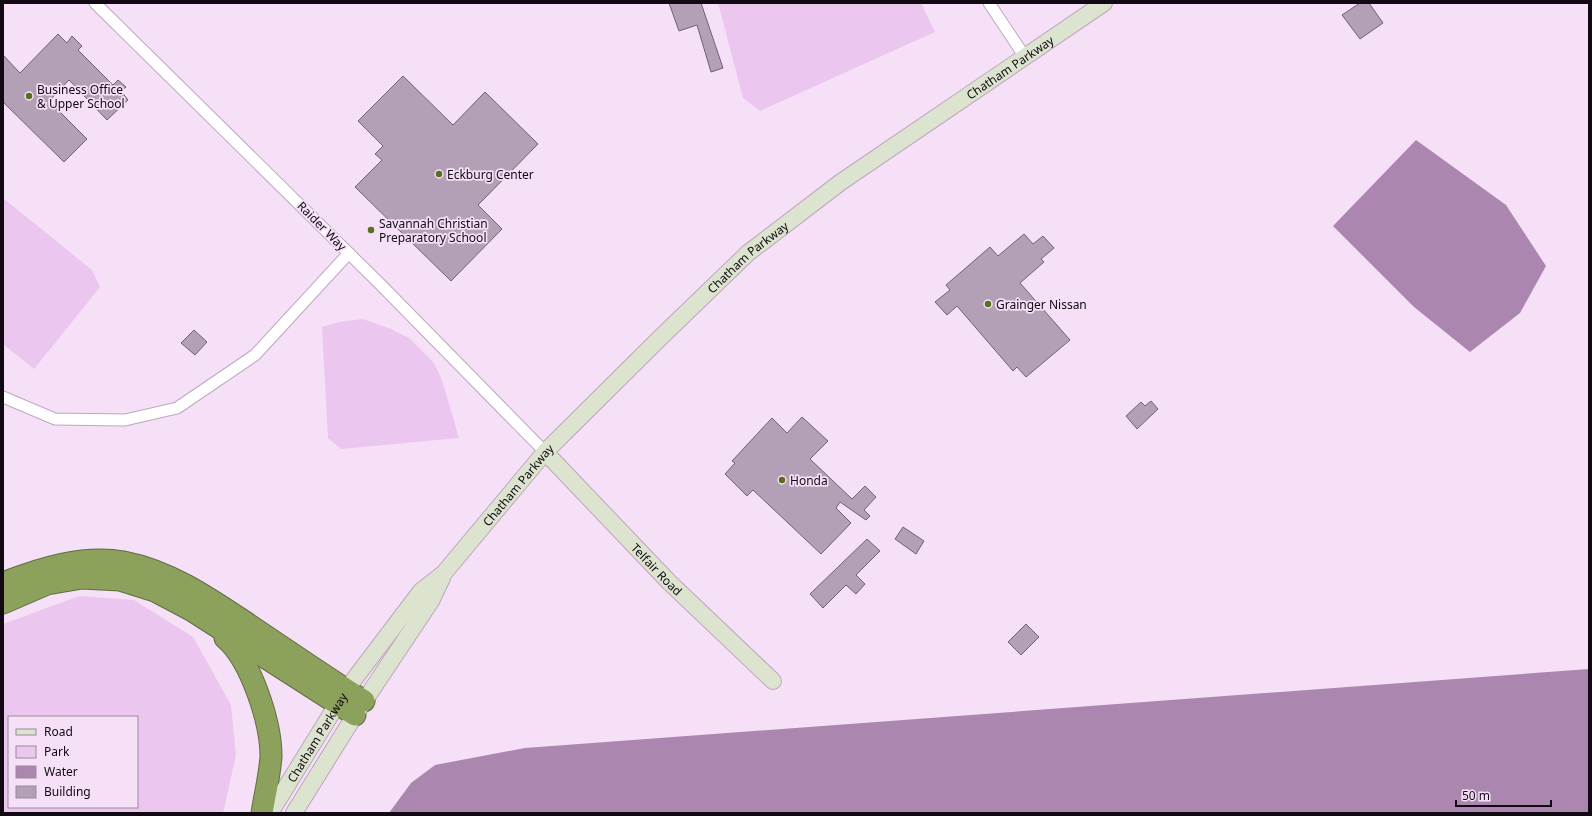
<svg xmlns="http://www.w3.org/2000/svg" width="1592" height="816" font-family="'Noto Sans',sans-serif">
<style>
.green{fill:#ebc7ef;fill-rule:evenodd}
.water{fill:#ab87af}
.building{fill:#b4a0b6;stroke:#726074}
.lines{fill:none;stroke-linecap:round;stroke-linejoin:round}
.street-casing{stroke:#bca8be;stroke-width:13}
.secondary-casing{stroke:#bca8be;stroke-width:18}
.highway-casing{stroke:#616c42;stroke-width:23}
.street{stroke:#fff;stroke-width:11}
.secondary{stroke:#dce3ce;stroke-width:16}
.highway{stroke:#8ca15c;stroke-width:21}
.poi-dot{fill:#596e1e;stroke:#f5e0f7;stroke-width:1.5}
.labels{text-anchor:middle;dominant-baseline:central;stroke-width:3.5;stroke-linejoin:round;paint-order:stroke}
.street-label{font-size:12px;fill:#110a12;stroke:#f5e0f7}
.poi-label{font-size:12px;fill:#110a12;stroke:#f5e0f7;text-anchor:start}
</style>
<rect width="100%" height="100%" fill="#f5e0f7"/>
<g class="green">
<path d="M 718,3 L 921,3 L 935,32 L 760,111 L 743,98 Z"/>
<path d="M 3,198 L 92,270 L 100,287 L 34,369 L 3,344 Z"/>
<path d="M 363,319 L 391,329 L 409,338 L 434,363 L 442,380 L 459,438 L 341,449 L 328,438 L 322,327 L 339,322 Z"/>
<path d="M 79,596 L 134,600 L 193,637 L 231,705 L 236,755 L 223,813 L 3,813 L 3,624 ZM 9,717 L 137,717 L 137,807 L 9,807 Z"/>
</g>
<g class="water">
<path d="M 1416,140 L 1506,205 L 1546,266 L 1520,313 L 1470,352 L 1414,307 L 1333,226 Z"/>
<path d="M 1589,669 L 1589,813 L 389,813 L 411,783 L 435,765 L 525,748 Z"/>
</g>
<g class="building">
<path d="M 669,3 L 701,3 L 723,68 L 711,72 L 697,25 L 679,31 Z"/>
<path d="M 1360,3 L 1369,3 L 1383,23 L 1360,39 L 1342,15 Z"/>
<path d="M 58,34 L 67,43 L 72,36 L 82,46 L 78,50 L 113,85 L 118,80 L 126,87 L 121,91 L 128,100 L 107,120 L 69,80 L 49,101 L 87,139 L 64,162 L 3,102 L 3,55 L 20,73 Z"/>
<path d="M 403,76 L 453,125 L 485,92 L 538,144 L 478,205 L 502,229 L 451,281 L 355,187 L 382,160 L 375,154 L 383,146 L 358,121 Z"/>
<path d="M 1024,234 L 1033,244 L 1043,236 L 1054,248 L 1041,259 L 1044,262 L 1020,283 L 1070,340 L 1026,377 L 1017,367 L 1013,371 L 957,306 L 947,315 L 935,302 L 950,290 L 946,285 L 990,247 L 998,256 Z"/>
<path d="M 194,330 L 207,342 L 195,355 L 181,343 Z"/>
<path d="M 1151,401 L 1158,409 L 1137,429 L 1126,416 L 1141,402 L 1145,406 Z"/>
<path d="M 802,417 L 828,441 L 810,459 L 852,499 L 865,486 L 876,497 L 864,510 L 870,516 L 866,520 L 840,502 L 836,508 L 851,523 L 821,554 L 753,490 L 747,496 L 725,474 L 735,463 L 732,461 L 772,418 L 787,433 Z"/>
<path d="M 903,527 L 924,541 L 916,554 L 895,539 Z"/>
<path d="M 867,539 L 880,551 L 856,575 L 865,584 L 856,594 L 846,585 L 823,608 L 810,594 Z"/>
<path d="M 1026,624 L 1039,637 L 1021,655 L 1008,642 Z"/>
</g>
<g class="lines">
<g class="street-casing">
<g id="street">
<path d="M 95,3 L 380,284 L 545,452"/>
<path d="M 989,3 L 1025,57"/>
<path d="M 3,397 L 55,419 L 125,420 L 177,408 L 255,355 L 349,253"/>
</g>
</g>
<g class="secondary-casing">
<g id="secondary">
<path id="s1" d="M 545,452 L 669,582 L 773,681"/>
<path id="s2" d="M 270,813 L 346,690 L 421,591 L 444,573 L 545,452 L 661,337 L 748,253 L 841,182 L 1104,3"/>
<path d="M 294,813 L 355,715 L 431,601 L 442,578"/>
</g>
</g>
<g class="highway-casing">
<g id="highway">
<path d="M 3,583 C 41,568 83,555 124,562 C 171,571 212,600 251,626 C 288,651 326,677 364,701"/>
<path d="M 3,603 L 47,584 L 82,578 L 120,580 L 155,591 L 191,610 L 355,715"/>
<path d="M 225,638 C 251,660 271,723 271,756 C 270,774 265,794 262,813"/>
</g>
</g>
<use href="#street" class="street"/>
<use href="#secondary" class="secondary"/>
<use href="#highway" class="highway"/>
</g>
<g class="poi-dot">
<circle cx="29" cy="96" r="4"/>
<circle cx="439" cy="174" r="4"/>
<circle cx="371" cy="230" r="4"/>
<circle cx="988" cy="304" r="4"/>
<circle cx="782" cy="480" r="4"/>
</g>
<g class="labels">
<g class="street-label">
<text stroke="none"><textPath href="#s2" startOffset="1061">Chatham Parkway</textPath></text>
<text transform="translate(322 226) rotate(45)">Raider Way</text>
<text stroke="none"><textPath href="#s2" startOffset="737">Chatham Parkway</textPath></text>
<text stroke="none"><textPath href="#s2" startOffset="413">Chatham Parkway</textPath></text>
<text stroke="none"><textPath href="#s1" startOffset="162">Telfair Road</textPath></text>
<text stroke="none"><textPath href="#s2" startOffset="89">Chatham Parkway</textPath></text>
</g>
<g class="poi-label">
<text x="37" y="89">Business Office<tspan x="37" dy="14">&amp; Upper School</tspan></text>
<text x="447" y="174">Eckburg Center</text>
<text x="379" y="223">Savannah Christian<tspan x="379" dy="14">Preparatory School</tspan></text>
<text x="996" y="304">Grainger Nissan</text>
<text x="790" y="480">Honda</text>
</g>
</g>
<rect width="1592" height="816" fill="none" stroke="#110a12" stroke-width="8"/>
<rect x="8" y="716" width="130" height="92" fill="#f5e0f7" stroke="#9a8a9b"/>
<rect x="16" y="729" width="20" height="6" fill="#dce3ce" stroke="#9a8a9b"/>
<text x="44" y="736" font-size="12" fill="#110a12">Road</text>
<rect x="16" y="746" width="20" height="12" fill="#ebc7ef" stroke="#9a8a9b"/>
<text x="44" y="756" font-size="12" fill="#110a12">Park</text>
<rect x="16" y="766" width="20" height="12" fill="#ab87af" stroke="#9a8a9b"/>
<text x="44" y="776" font-size="12" fill="#110a12">Water</text>
<rect x="16" y="786" width="20" height="12" fill="#b4a0b6" stroke="#9a8a9b"/>
<text x="44" y="796" font-size="12" fill="#110a12">Building</text>
<path d="M1456 800v6h95v-6" fill="none" stroke="#110a12" stroke-width="2"/>
<text x="1462" y="800" font-size="12" fill="#110a12" stroke="#f5e0f7" stroke-width="3" paint-order="stroke">50 m</text>
</svg>
